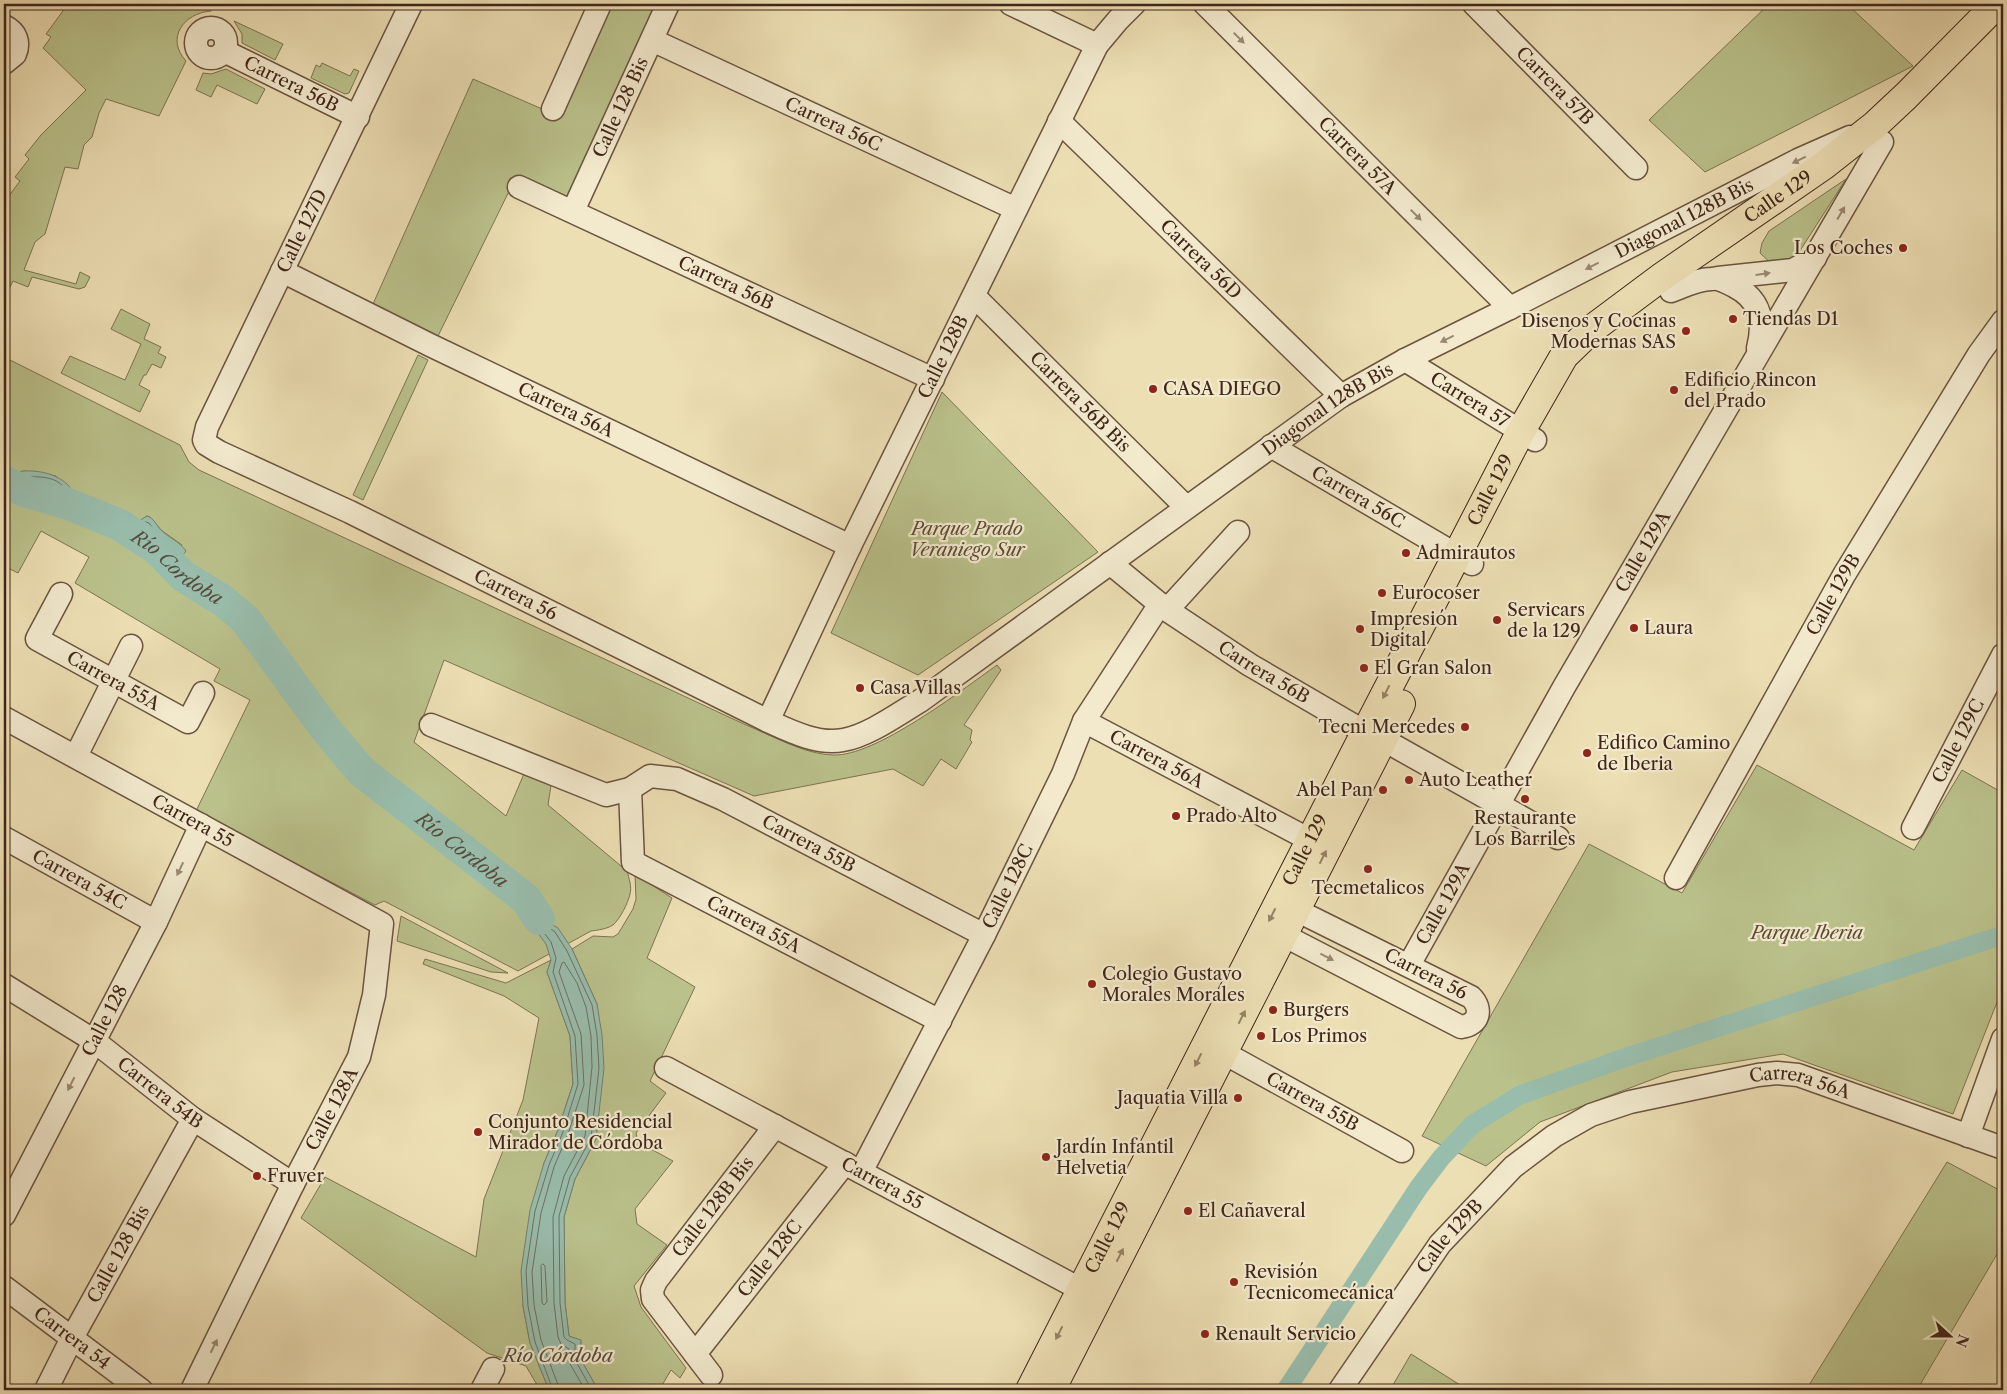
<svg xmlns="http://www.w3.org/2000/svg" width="2007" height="1394" font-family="'Libre Caslon Text',serif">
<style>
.green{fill:#bac18b;stroke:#7d7352;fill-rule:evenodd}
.water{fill:#99bdac;stroke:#758071}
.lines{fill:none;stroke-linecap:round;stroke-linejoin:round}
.shore{stroke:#6c7162;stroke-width:1}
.canal{stroke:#99bdac;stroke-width:19}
.river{stroke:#99bdac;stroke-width:32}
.minor-casing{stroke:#6b5440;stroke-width:25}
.major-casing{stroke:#402519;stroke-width:30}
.minor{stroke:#f3eace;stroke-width:22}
.major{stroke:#eddfb4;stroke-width:28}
.oneway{fill:#9a8874}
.oneway2{fill:#968266}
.poi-dot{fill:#8f2418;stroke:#f3eace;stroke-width:2}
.labels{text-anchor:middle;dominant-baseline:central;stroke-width:4.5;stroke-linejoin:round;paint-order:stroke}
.street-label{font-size:18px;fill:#402519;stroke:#f3eace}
.poi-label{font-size:18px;fill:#402519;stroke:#f3eace;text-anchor:start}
.park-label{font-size:18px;font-style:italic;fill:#5e4c36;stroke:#f3eace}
.water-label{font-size:19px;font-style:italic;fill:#564b3e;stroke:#f3eace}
</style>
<rect width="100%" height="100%" fill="#eddfb4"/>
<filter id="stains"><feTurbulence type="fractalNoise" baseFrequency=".004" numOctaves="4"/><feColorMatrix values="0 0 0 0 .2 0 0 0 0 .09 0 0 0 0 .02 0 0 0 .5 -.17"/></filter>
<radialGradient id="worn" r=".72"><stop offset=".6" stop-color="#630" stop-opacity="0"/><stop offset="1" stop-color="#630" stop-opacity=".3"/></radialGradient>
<g class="green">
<path d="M 68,4 L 215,4 L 211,11 C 184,13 165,38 186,61 L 159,116 L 106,99 L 99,113 L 92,137 L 84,145 L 78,169 L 65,167 L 45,234 L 35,242 L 24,270 L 76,284 L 80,272 L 90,277 L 85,287 L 79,289 L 32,277 L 28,287 L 13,281 L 4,299 L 4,207 L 7,202 L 5,201 L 20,181 L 15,177 L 29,159 L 25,155 L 41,135 L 86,90 L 43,48 L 51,37 L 46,34 Z"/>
<path d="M 607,4 L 660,4 L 569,198 L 517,175 L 438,336 L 373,304 L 473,79 L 556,115 Z"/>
<path d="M 1769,4 L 1847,4 L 1913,66 L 1705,172 L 1649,120 Z"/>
<path d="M 234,21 L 283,44 L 275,60 L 242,43 L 242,34 Z"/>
<path d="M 322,63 L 350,76 L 354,69 L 359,71 L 349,93 L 345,94 L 311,78 L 316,65 L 320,67 Z"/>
<path d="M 226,69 L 265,89 L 257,104 L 217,85 L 211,97 L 196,90 L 203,73 L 211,74 Z"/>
<path d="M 1846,179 L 1794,260 L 1775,267 L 1760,253 L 1762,243 L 1769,231 Z"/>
<path d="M 121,309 L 150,324 L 144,339 L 161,347 L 158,353 L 166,357 L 161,368 L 152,364 L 146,375 L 144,375 L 139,385 L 150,391 L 140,412 L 61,373 L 70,356 L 125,380 L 141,344 L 111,329 Z"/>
<path d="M 418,355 L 428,360 L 363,500 L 353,495 Z"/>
<path d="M 4,357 L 180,445 L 189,462 L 199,470 L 746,725 C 773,736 804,754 833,755 C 875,757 962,690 997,665 L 1001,670 L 964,725 L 972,730 L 970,740 L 972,742 L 956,769 L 941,759 L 923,786 L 893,769 L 754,796 L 444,660 L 414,742 L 506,816 L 526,769 L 552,779 L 548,805 L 627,871 C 629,878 632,887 630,894 C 628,903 620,919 613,925 C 607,929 598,930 591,931 L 518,971 L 384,901 L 375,905 L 196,811 L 250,700 L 214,681 L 220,669 L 75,583 L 89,557 L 41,531 L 18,573 L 8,568 L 4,576 L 4,493 L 13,497 L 38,497 L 52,504 L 64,497 L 56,476 L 24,471 L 15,473 L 4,470 ZM 147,516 L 150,517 L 161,530 L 182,545 L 172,557 C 164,554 162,549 156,545 C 148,539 141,534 134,526 Z"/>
<path d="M 942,392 L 1098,552 L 918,675 L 831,633 Z"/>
<path d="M 1757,765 L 1914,850 L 1962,770 L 2003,793 L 2003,987 L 1953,1114 L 1783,1054 L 1672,1072 L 1540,1122 L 1486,1166 L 1422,1136 L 1589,844 L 1682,893 Z"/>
<path d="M 635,874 L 672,898 L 647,958 L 695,987 L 650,1081 L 666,1093 L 636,1133 L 638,1142 L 673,1161 L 635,1209 L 637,1224 L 667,1245 L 634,1286 L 641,1307 L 686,1368 L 680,1378 L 671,1370 L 661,1387 L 664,1390 L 598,1390 L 580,1358 L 581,1341 L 569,1336 L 565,1303 L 564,1217 L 575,1179 L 596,1139 L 597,1004 L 572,949 L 593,936 L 613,937 L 618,934 L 633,909 L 636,899 Z"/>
<path d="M 401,916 L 508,973 L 491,972 L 397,941 Z"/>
<path d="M 425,959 L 506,983 L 551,960 L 547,972 L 570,1036 L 573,1084 L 558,1130 L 544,1163 L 523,1306 L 530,1343 L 549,1390 L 540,1390 L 526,1366 L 487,1353 L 301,1218 L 325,1177 L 476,1257 L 484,1199 L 523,1100 L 539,1018 L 504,996 L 423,964 Z"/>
<path d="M 1947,1162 L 2003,1192 L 2003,1244 L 1917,1390 L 1806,1390 Z"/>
<path d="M 1411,1354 L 1468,1390 L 1390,1390 Z"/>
</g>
<g class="water">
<path d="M 4,471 C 11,473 16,472 24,471 C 40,470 62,475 71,489 C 65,501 48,509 38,497 L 13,497 L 4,493 Z"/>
<path d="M 147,516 C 154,518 156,525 161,530 C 169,538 180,542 186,551 L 179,560 L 165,554 L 134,526 L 137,522 Z"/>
<path d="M 507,872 L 515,882 L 514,885 L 522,894 L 531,895 L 553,914 L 550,923 L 558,928 L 572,949 L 597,1004 L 602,1035 L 604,1068 L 596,1139 L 575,1179 L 564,1217 L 565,1303 L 569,1336 L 581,1340 L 580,1358 L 598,1390 L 549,1390 L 530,1343 L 523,1306 L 521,1271 L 530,1210 L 544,1163 L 558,1130 L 573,1084 L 570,1036 L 547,972 L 551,960 L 546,944 L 534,928 L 534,918 L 527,911 L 526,903 L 516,900 L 512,901 L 508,880 L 502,875 Z"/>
</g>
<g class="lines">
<g class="shore">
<path d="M 4,476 C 22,480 53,470 65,489 L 50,499 L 45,498 L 38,493 L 22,493 L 4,489"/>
<path d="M 146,522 L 149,523 L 159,536 L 159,539 L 152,537 L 142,528 L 142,525 Z"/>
<path d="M 543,1264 L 545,1266 L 547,1302 L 544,1305 L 542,1303 L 541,1266 Z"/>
<path d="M 553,1390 L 535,1342 L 528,1306 L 526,1271 L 535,1211 L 549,1165 L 563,1132 L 578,1084 L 575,1036 L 553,972 L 556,958 L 551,942 L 539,926 L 538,916 L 532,908 L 534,905 L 546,915 L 546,925 L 555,932 L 567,951 L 592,1005 L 597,1035 L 599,1068 L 591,1138 L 570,1177 L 559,1216 L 560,1303 L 564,1337 L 567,1340 L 575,1344 L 575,1360 L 592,1390"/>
<path d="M 560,1390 L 541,1340 L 534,1305 L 532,1272 L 541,1213 L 554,1167 L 568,1134 L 584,1085 L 581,1034 L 559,972 L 562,963 L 564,962 L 577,983 L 586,1007 L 591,1036 L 592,1067 L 585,1136 L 564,1176 L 553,1217 L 554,1303 L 558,1337 L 561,1344 L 569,1349 L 569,1362 L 585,1390"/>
</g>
<path class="canal" d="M 1286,1390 L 1419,1187 L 1441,1158 L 1473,1124 L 1520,1095 L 1624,1058 L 2003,935"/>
<path class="river" id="s1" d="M 4,481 L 24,491 L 66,503 L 120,525 L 157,549 L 183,576 L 222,600 L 245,619 L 324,727 L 361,771 L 526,899 L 539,919"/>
<g class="minor-casing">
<g id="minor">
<path id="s2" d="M 411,4 L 207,427 L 204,440 L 206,444 L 219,452 L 350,512 L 768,721 C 790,731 818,745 843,740 C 868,736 898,714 920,701 L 1341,396 L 1405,360 L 1510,308 L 1798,160 L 1850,137"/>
<path d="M 1011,4 L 1097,45"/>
<path id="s3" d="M 1205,4 L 1510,308"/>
<path id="s4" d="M 1474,4 L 1636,168"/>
<path d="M 4,26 C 16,32 20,42 15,54 L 4,63"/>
<circle cx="211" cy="43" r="15"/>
<path id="s5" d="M 652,40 L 1016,209"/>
<path id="s6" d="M 224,51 L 358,117"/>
<path d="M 553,109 L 600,4"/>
<path id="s7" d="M 1059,121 L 1341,396"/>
<path id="s8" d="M 519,187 L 933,379"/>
<path id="s9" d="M 573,211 L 668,4"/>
<path id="s10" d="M 282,271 L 430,345 L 850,546"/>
<path d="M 1718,278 L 1793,270 L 1815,258"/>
<path d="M 1671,291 C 1684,286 1698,279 1712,279 C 1719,278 1728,283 1734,286 C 1760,299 1765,321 1758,348"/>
<path id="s11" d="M 974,296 L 1186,507"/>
<path id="s12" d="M 1405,360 L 1535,440"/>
<path id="s13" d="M 1271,446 L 1472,564"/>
<path id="s14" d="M 1110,563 L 1167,610 L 1250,665 L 1358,728 L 1391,744 L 1558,838"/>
<path id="s15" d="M 61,594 L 37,639 L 188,722 L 203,693"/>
<path d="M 1167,610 L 1238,532"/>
<path id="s16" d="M 4,718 L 382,924 L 374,995 L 359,1057 L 293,1184 L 192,1390"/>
<path id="s17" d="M 768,721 L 850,546 L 1097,45 L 1118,20 L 1134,4"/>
<path id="s18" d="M 1084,721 L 1310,840"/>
<path id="s19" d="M 431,725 L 606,795 L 630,789 L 650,776 L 677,779 L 723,799 L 984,935"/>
<path d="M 76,756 L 131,646"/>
<path id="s20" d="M 630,789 L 633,862 L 940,1021"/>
<path id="s21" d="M 1913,828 L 2003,655"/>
<path id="s22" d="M 4,838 L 156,922"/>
<path id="s23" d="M 1676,878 L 1844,575 L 1979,354 L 2003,321"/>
<path d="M 1283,935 L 1461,1027 C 1479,1025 1483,1009 1471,997 L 1296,910"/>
<path id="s24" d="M 1409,965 L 1564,687 L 1882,142"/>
<path id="s25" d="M 4,985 L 93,1040 L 193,1119 L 293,1184"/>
<path id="s26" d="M 1224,1053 L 1402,1151"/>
<path id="s27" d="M 666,1068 L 1095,1297"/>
<path d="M 1968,1136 L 2003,1039"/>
<path id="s28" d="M 861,1172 L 984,935 L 1063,774 L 1084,721 L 1160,604"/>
<path id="s29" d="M 4,1215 L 156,922 L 201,825"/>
<path id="s30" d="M 4,1287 L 141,1390"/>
<path id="s31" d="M 695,1354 L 845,1163"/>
<path id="s32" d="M 711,1375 L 653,1299 L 652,1290 L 656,1281 L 775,1126"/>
<path id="s33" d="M 46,1390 L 72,1338 L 193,1119"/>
<path d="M 482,1390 L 493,1369"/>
<path id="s34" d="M 1340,1390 L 1440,1244 L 1513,1167 L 1554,1136 L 1591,1115 L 1630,1102 L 1758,1075 L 1777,1073 L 1798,1075 L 2003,1148"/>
</g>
</g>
<g class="major-casing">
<g id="major">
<path id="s35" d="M 1030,1390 L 1366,731 L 1521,431 L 1564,356 L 1592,329 L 1663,276 L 1823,166 L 1875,125 L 1906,96 L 1997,4"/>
<path d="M 1051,1390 L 1401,704"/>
</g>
</g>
<use href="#minor" class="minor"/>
<use href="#major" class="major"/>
</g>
<defs><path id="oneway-solid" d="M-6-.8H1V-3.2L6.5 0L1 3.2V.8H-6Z" transform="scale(1.25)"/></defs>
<g class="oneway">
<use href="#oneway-solid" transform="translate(1239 38) rotate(45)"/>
<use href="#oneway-solid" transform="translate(1799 160) rotate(154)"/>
<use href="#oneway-solid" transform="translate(1841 213) rotate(-60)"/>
<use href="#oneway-solid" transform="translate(1416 215) rotate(45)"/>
<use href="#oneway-solid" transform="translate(1592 266) rotate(153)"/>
<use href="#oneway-solid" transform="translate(1763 274) rotate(-8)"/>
<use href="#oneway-solid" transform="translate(1447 339) rotate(154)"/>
<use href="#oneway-solid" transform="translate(180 869) rotate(115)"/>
<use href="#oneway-solid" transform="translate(1327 957) rotate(27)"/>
<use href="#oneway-solid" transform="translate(71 1084) rotate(117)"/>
<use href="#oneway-solid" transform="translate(214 1346) rotate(-64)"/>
</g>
<g class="oneway2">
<use href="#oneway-solid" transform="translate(1386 692) rotate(117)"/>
<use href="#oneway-solid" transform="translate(1323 857) rotate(-63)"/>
<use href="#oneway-solid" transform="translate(1272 915) rotate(117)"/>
<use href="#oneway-solid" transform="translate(1242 1017) rotate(-63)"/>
<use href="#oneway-solid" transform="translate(1198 1060) rotate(117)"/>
<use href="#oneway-solid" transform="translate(1120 1255) rotate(-63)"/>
<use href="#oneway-solid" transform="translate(1059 1333) rotate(117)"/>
</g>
<g class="poi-dot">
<circle cx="1903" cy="248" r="5"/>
<circle cx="1733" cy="319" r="5"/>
<circle cx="1686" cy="331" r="5"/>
<circle cx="1153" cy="389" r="5"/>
<circle cx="1674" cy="390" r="5"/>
<circle cx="1406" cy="553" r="5"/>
<circle cx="1382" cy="593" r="5"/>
<circle cx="1497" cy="620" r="5"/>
<circle cx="1634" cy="628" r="5"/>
<circle cx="1360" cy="629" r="5"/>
<circle cx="1364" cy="668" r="5"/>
<circle cx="860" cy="688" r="5"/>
<circle cx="1465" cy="727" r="5"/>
<circle cx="1587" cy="753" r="5"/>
<circle cx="1409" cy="780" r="5"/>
<circle cx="1383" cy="790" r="5"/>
<circle cx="1525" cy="799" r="5"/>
<circle cx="1176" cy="816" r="5"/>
<circle cx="1368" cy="869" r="5"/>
<circle cx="1092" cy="984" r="5"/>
<circle cx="1273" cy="1010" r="5"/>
<circle cx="1261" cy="1036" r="5"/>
<circle cx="1238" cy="1098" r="5"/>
<circle cx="478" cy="1132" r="5"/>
<circle cx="1046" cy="1157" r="5"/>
<circle cx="257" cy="1176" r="5"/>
<circle cx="1188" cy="1211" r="5"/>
<circle cx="1234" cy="1282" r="5"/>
<circle cx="1205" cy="1334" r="5"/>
</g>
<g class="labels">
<g class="street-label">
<text stroke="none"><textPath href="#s6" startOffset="75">Carrera 56B</textPath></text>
<text stroke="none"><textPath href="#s4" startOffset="115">Carrera 57B</textPath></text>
<text stroke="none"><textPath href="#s9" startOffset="114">Calle 128 Bis</textPath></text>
<text stroke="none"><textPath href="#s5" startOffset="200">Carrera 56C</textPath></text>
<text stroke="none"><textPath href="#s3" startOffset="215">Carrera 57A</textPath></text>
<text stroke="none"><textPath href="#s35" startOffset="1431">Calle 129</textPath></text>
<text stroke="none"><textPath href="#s2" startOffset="2186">Diagonal 128B Bis</textPath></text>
<text transform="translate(302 231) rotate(-64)">Calle 127D</text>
<text stroke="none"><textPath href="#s7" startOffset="198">Carrera 56D</textPath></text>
<text stroke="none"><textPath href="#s8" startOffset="228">Carrera 56B</textPath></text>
<text stroke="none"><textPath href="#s17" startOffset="404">Calle 128B</textPath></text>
<text stroke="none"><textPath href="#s12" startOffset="76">Carrera 57</textPath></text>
<text stroke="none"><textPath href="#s11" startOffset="150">Carrera 56B Bis</textPath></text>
<text stroke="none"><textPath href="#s10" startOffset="316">Carrera 56A</textPath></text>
<text stroke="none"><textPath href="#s2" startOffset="1781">Diagonal 128B Bis</textPath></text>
<text stroke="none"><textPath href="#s35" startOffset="1011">Calle 129</textPath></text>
<text stroke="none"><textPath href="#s13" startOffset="101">Carrera 56C</textPath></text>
<text stroke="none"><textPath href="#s24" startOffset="475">Calle 129A</textPath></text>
<text stroke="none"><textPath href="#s2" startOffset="832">Carrera 56</textPath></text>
<text stroke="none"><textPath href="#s23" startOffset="324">Calle 129B</textPath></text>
<text stroke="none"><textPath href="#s14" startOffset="189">Carrera 56B</textPath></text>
<text stroke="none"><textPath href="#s15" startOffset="138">Carrera 55A</textPath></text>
<text stroke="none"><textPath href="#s21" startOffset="98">Calle 129C</textPath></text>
<text stroke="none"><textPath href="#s18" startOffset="82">Carrera 56A</textPath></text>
<text stroke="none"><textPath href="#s16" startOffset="215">Carrera 55</textPath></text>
<text stroke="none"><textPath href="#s19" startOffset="411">Carrera 55B</textPath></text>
<text stroke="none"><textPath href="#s35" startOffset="606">Calle 129</textPath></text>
<text stroke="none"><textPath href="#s22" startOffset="86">Carrera 54C</textPath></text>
<text stroke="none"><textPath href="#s28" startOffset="321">Calle 128C</textPath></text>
<text stroke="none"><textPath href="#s24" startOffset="70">Calle 129A</textPath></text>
<text stroke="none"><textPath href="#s20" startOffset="209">Carrera 55A</textPath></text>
<text transform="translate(1426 974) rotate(27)">Carrera 56</text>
<text stroke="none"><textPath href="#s29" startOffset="219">Calle 128</textPath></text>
<text stroke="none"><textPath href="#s34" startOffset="592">Carrera 56A</textPath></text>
<text stroke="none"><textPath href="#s25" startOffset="190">Carrera 54B</textPath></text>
<text stroke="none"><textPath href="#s26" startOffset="101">Carrera 55B</textPath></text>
<text transform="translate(332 1109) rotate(-62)">Calle 128A</text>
<text stroke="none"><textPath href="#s27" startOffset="245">Carrera 55</textPath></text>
<text stroke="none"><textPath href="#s32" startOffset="208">Calle 128B Bis</textPath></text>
<text stroke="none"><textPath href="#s35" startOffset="171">Calle 129</textPath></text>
<text stroke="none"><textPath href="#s34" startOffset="189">Calle 129B</textPath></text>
<text stroke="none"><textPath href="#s33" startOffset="154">Calle 128 Bis</textPath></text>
<text stroke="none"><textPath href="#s31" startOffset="121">Calle 128C</textPath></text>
<text stroke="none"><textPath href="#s30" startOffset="85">Carrera 54</textPath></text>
</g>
<g class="poi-label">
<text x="1893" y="248" text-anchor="end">Los Coches</text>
<text x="1743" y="319">Tiendas D1</text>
<text x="1676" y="321" text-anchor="end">Disenos y Cocinas<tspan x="1676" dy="21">Modernas SAS</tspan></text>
<text x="1684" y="380">Edificio Rincon<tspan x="1684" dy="21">del Prado</tspan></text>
<text x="1163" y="389">CASA DIEGO</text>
<text x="1416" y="553">Admirautos</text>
<text x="1392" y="593">Eurocoser</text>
<text x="1507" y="610">Servicars<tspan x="1507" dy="21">de la 129</tspan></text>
<text x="1370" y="619">Impresión<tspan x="1370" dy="21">Digital</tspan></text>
<text x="1644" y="628">Laura</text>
<text x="1374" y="668">El Gran Salon</text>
<text x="870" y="688">Casa Villas</text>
<text x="1455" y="727" text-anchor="end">Tecni Mercedes</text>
<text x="1597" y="743">Edifico Camino<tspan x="1597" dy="21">de Iberia</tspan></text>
<text x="1419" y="780">Auto Leather</text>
<text x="1373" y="790" text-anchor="end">Abel Pan</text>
<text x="1186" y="816">Prado Alto</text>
<text x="1525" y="818" text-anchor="middle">Restaurante<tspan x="1525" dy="21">Los Barriles</tspan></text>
<text x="1368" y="888" text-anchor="middle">Tecmetalicos</text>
<text x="1102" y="974">Colegio Gustavo<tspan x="1102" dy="21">Morales Morales</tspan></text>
<text x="1283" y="1010">Burgers</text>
<text x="1271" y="1036">Los Primos</text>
<text x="1228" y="1098" text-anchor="end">Jaquatia Villa</text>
<text x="488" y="1122">Conjunto Residencial<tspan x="488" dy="21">Mirador de Córdoba</tspan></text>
<text x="1056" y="1147">Jardín Infantil<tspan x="1056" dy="21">Helvetia</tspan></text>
<text x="267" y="1176">Fruver</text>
<text x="1198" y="1211">El Cañaveral</text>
<text x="1244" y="1272">Revisión<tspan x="1244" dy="21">Tecnicomecánica</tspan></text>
<text x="1215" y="1334">Renault Servicio</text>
</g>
<g class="park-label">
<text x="967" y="529">Parque Prado<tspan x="967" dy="21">Veraniego Sur</tspan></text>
<text x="1807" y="933">Parque Iberia</text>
</g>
<g class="water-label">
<text stroke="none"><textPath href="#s1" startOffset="196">Río Cordoba</textPath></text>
<text stroke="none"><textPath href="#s1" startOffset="601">Río Cordoba</textPath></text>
<text x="558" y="1355">Río Córdoba</text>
</g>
</g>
<rect width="2007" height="1394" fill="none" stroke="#eddfb4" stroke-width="20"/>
<rect x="5" y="5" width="1997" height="1384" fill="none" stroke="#402519" stroke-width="2.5"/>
<rect x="10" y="10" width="1987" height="1374" fill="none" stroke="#402519"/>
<g transform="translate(1950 1336) rotate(111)" stroke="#f3eace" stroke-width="4" paint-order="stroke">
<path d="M0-4L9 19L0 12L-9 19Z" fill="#402519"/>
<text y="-8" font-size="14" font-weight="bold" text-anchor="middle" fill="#402519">N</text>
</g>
<rect width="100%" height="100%" filter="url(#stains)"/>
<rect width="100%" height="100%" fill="url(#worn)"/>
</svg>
